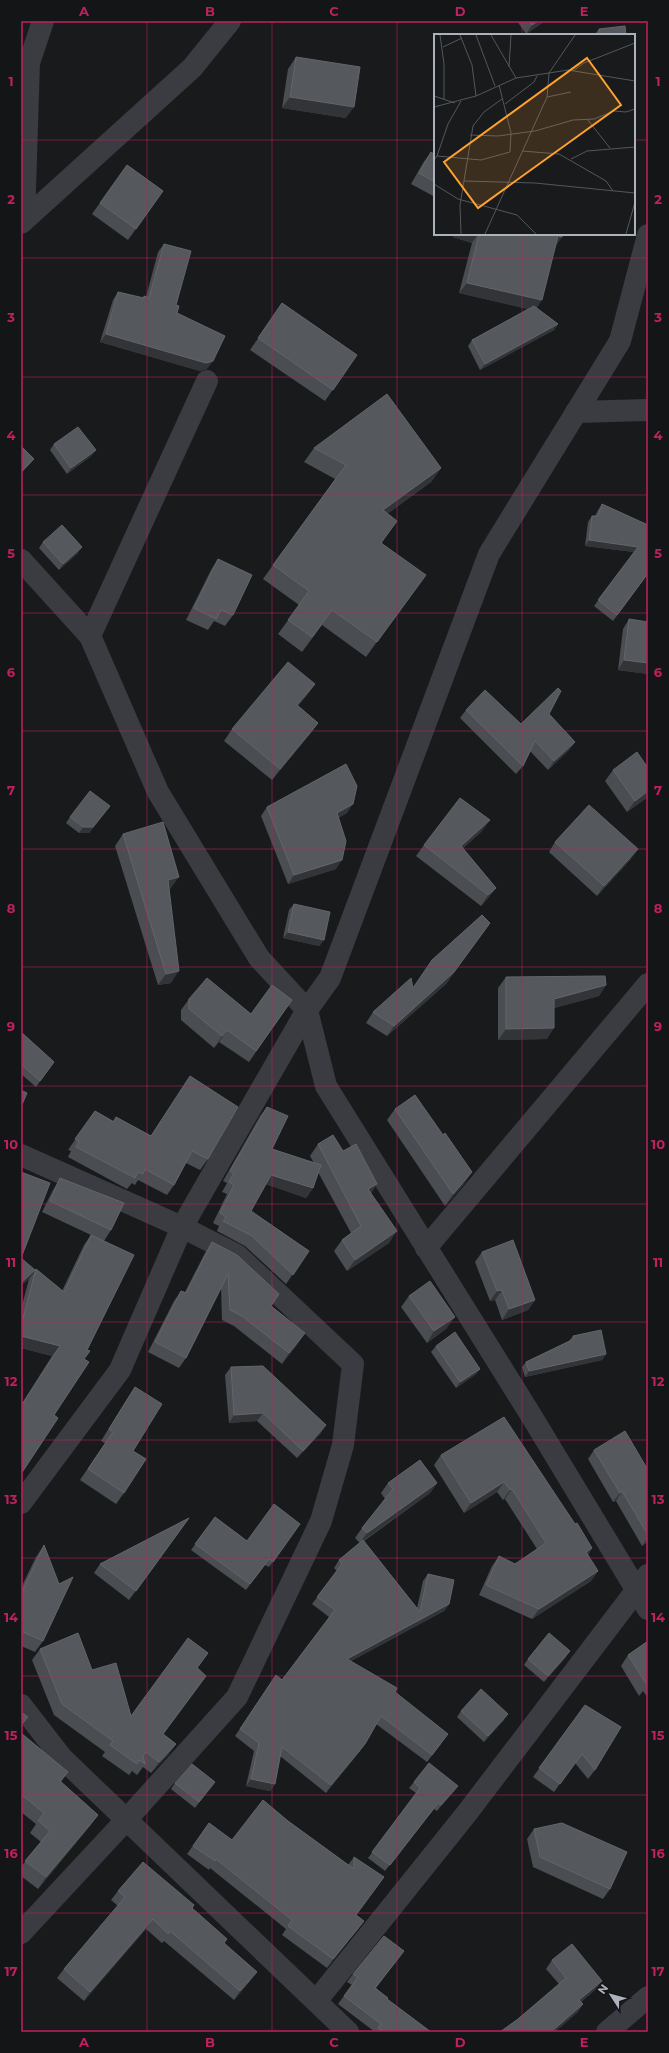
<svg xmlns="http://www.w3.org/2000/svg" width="669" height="2053" font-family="Montserrat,sans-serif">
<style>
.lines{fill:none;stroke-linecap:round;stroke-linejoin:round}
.minor{stroke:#3a3c42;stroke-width:22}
.wall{fill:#4a4d51}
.shaded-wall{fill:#323437}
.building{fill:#55585d;stroke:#62666c}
.grid{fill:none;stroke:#c12060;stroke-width:1;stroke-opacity:0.55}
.inset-road{fill:none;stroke:#53575c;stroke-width:1}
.view{fill:#ffa22e;fill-opacity:0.15;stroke:#ffa22e;stroke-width:2}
.inset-edge{fill:none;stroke:#abb2bd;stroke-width:2}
.neatline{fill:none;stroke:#c12060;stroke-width:1.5}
.grid-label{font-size:13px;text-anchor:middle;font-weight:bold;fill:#c12060}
</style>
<rect width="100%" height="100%" fill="#191a1c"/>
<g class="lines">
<g class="minor">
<path d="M 24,220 L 29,63 L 43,21"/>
<path d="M 21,223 L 192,68 L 230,21"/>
<path d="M 576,412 L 648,410"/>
<path d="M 21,560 L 90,636 L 158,792 L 259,958 L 307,1010 L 326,1086 L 532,1417 L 648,1609"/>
<path d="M 90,636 L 207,381"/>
<path d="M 21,1155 L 182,1227 L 237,1255 L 353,1364 L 343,1445 L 321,1521 L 237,1697 L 127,1819 L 21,1933"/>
<path d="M 426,1248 L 648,984"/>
<path d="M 21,1503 L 120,1370 L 182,1227 L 307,1010 L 330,978 L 489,554 L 620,341 L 648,235"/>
<path d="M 21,1705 L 62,1758 L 348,2032"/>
<path d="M 317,2000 L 467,1813 L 648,1575"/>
<path d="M 607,2032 L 648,1997"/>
</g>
</g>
<g class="wall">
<path d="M 517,21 L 545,21 L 526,34 Z"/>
<path d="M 599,29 L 626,35 L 594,35 Z"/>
<path d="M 296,57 L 346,118 L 282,108 L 288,69 Z"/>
<path d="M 431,152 L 435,155 L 435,197 L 411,184 L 423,163 Z"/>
<path d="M 127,165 L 163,191 L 128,240 L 92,214 Z"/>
<path d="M 454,234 L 563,234 L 562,237 L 555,246 L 537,308 L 558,324 L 554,330 L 480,370 L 468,346 L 472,340 L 528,309 L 459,293 L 472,243 L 453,237 Z"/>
<path d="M 164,244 L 176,305 L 177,313 L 207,369 L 200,371 L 100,342 L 113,300 L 118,292 L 143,298 L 144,296 L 146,297 L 158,252 Z"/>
<path d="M 282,303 L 357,355 L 325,401 L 250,350 Z"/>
<path d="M 54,444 L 96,450 L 91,456 L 67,474 L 50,450 Z"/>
<path d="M 314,448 L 441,468 L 431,482 L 387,514 L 382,543 L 415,589 L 366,657 L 322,625 L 302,652 L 278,634 L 299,605 L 263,579 L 335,479 L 304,462 Z"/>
<path d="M 602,504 L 648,574 L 613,621 L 594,606 L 634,552 L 585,546 L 588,522 L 592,516 L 595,516 L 598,510 Z"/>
<path d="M 43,542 L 78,553 L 59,570 L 39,548 Z"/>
<path d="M 218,559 L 233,615 L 225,626 L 214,621 L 208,630 L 186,620 L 211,570 Z"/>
<path d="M 629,619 L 648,674 L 618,670 L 623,629 Z"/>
<path d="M 315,684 L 307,695 L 298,706 L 318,723 L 310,734 L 272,780 L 224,741 L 232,729 Z"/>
<path d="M 466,710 L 521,724 L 549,714 L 575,742 L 569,750 L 548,770 L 530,751 L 523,766 L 516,774 L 460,718 Z"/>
<path d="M 613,770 L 648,797 L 627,812 L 605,781 Z"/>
<path d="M 110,806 L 89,833 L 79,833 L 66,823 L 70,817 Z"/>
<path d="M 267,807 L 347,813 L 338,818 L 336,869 L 288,884 L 261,816 Z"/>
<path d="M 482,831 L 463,848 L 496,888 L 488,898 L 481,906 L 416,856 L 424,845 Z"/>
<path d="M 123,834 L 171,888 L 169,889 L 171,983 L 158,985 L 115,846 Z"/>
<path d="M 555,842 L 631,859 L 597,896 L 549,852 Z"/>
<path d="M 294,904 L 324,940 L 319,946 L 283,938 L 289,910 Z"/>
<path d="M 506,977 L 606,985 L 599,996 L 554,1008 L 547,1039 L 498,1040 L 498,988 Z"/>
<path d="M 447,983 L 387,1036 L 366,1023 L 373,1012 L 413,988 Z"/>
<path d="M 189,999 L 251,1014 L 292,1000 L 249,1062 L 219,1042 L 214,1048 L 181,1020 L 181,1010 Z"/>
<path d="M 21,1032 L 54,1062 L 36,1087 L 21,1074 Z"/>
<path d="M 190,1076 L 208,1159 L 200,1170 L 186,1163 L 174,1185 L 167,1195 L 138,1180 L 135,1185 L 132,1183 L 127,1189 L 68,1157 L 71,1151 L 68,1150 L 95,1111 L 113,1121 L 116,1117 L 151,1136 Z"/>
<path d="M 267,1107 L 272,1149 L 314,1163 L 310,1156 L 318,1144 L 343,1151 L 377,1184 L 371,1193 L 389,1243 L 347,1271 L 334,1251 L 342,1240 L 351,1233 L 318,1172 L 313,1188 L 306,1198 L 266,1184 L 251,1211 L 309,1251 L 286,1284 L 245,1246 L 217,1231 L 219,1226 L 213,1223 L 227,1194 L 222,1192 L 227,1183 L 223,1181 L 260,1116 Z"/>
<path d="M 395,1109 L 464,1184 L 445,1206 L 387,1120 Z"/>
<path d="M 60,1178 L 111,1230 L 104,1241 L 87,1350 L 84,1359 L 21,1474 L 21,1405 L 52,1356 L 21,1348 L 21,1309 L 29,1279 L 36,1269 L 62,1291 L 84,1245 L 91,1235 L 42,1212 L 53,1190 Z"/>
<path d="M 212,1242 L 271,1306 L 305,1333 L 282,1364 L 234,1326 L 222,1320 L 221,1288 L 186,1358 L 179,1368 L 148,1352 L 174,1301 L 181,1291 L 185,1292 L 205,1253 Z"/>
<path d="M 482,1252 L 535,1300 L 528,1310 L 502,1320 L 495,1300 L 490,1301 L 475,1262 Z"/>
<path d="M 409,1296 L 447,1328 L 427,1343 L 401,1307 Z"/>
<path d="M 573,1336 L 606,1354 L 602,1360 L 525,1377 L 522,1367 L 526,1362 L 569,1341 Z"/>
<path d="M 436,1346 L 480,1369 L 476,1374 L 456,1388 L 431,1352 Z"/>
<path d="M 231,1367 L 321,1433 L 297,1458 L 257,1421 L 229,1423 L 225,1375 Z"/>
<path d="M 135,1387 L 133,1451 L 124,1493 L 116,1504 L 80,1480 L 105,1443 L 101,1441 L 127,1399 Z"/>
<path d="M 594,1450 L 648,1470 L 648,1542 L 642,1546 L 616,1501 L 613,1502 L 588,1459 Z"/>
<path d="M 441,1455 L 563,1506 L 592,1548 L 588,1555 L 598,1571 L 591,1581 L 532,1619 L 479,1595 L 492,1566 L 499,1556 L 515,1564 L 537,1549 L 505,1499 L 503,1500 L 497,1492 L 464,1513 L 434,1465 Z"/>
<path d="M 388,1483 L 437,1483 L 430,1493 L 364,1541 L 417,1608 L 423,1581 L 428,1574 L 449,1604 L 444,1611 L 351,1661 L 395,1692 L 443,1741 L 427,1762 L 376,1724 L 360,1751 L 326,1793 L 280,1756 L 275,1784 L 270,1791 L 246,1786 L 254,1751 L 235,1736 L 276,1675 L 282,1680 L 329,1617 L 312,1604 L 337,1571 L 334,1568 L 339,1560 L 360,1543 L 355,1538 L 362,1528 L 385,1499 L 381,1493 Z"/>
<path d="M 215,1517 L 247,1541 L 300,1524 L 269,1567 L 265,1565 L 246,1590 L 191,1550 Z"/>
<path d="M 189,1518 L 129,1600 L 94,1573 L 100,1564 Z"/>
<path d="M 44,1545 L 43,1641 L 35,1652 L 21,1646 L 21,1588 L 36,1557 Z"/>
<path d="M 648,1641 L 648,1698 L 643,1691 L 639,1696 L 621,1666 L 628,1655 Z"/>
<path d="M 40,1649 L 92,1670 L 131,1716 L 198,1668 L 206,1676 L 163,1734 L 176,1744 L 168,1755 L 151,1773 L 143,1767 L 137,1775 L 132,1771 L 129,1775 L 102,1756 L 105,1752 L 54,1715 L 32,1660 Z"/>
<path d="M 566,1657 L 544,1682 L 524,1665 L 528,1659 Z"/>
<path d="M 585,1705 L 595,1770 L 588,1779 L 575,1763 L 554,1792 L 533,1777 Z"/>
<path d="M 461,1711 L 504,1720 L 484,1742 L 457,1717 Z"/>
<path d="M 21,1733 L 68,1772 L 61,1782 L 98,1815 L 90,1826 L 38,1889 L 21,1876 L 21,1867 L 41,1842 L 30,1833 L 36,1824 L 21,1812 Z"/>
<path d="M 414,1782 L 458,1786 L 453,1792 L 437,1811 L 434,1809 L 385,1871 L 368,1858 L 416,1793 L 409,1788 Z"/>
<path d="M 175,1783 L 210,1788 L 195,1808 L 171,1789 Z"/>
<path d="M 288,1821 L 348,1865 L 354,1857 L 356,1915 L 364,1921 L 358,1929 L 327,1968 L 282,1935 L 286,1929 L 210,1868 L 209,1870 L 187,1854 L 209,1823 L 232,1840 Z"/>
<path d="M 534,1829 L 610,1889 L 603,1899 L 533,1867 L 527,1839 Z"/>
<path d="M 118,1891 L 194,1905 L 192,1908 L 224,1943 L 250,1981 L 234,2000 L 164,1941 L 162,1943 L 146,1929 L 84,2001 L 57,1978 L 64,1969 L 118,1906 L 111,1900 Z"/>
<path d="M 404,1951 L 376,1988 L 387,1999 L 431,2032 L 375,2032 L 338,2004 L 352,1985 L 347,1982 L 353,1974 Z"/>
<path d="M 552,1960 L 596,1989 L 581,2002 L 583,2004 L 577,2013 L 518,2019 L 559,1984 L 546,1969 Z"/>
</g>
<g class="shaded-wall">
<path d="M 538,21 L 545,21 L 526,34 L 532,25 Z"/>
<path d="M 290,97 L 354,107 L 346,118 L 282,108 Z"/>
<path d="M 455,234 L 478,234 L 472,243 L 453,237 Z"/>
<path d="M 558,236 L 562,237 L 555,247 Z"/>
<path d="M 467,283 L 542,300 L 535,311 L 459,293 Z"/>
<path d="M 558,324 L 554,330 L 480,370 L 485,364 Z"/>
<path d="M 106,334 L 213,361 L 207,369 L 200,371 L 100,342 Z"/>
<path d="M 96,450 L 91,456 L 67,474 L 71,468 Z"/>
<path d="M 34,459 L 29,465 L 21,474 L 21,472 Z"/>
<path d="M 441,468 L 431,482 L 372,525 L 383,510 Z"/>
<path d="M 589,540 L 638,547 L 634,552 L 585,546 Z"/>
<path d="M 82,547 L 78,553 L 59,570 L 63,564 Z"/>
<path d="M 624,660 L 648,663 L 648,674 L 618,670 Z"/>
<path d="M 315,684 L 307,695 L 289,717 L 297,705 Z"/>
<path d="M 318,723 L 310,734 L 272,780 L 280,769 Z"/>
<path d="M 575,742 L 569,750 L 548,770 L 554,761 Z"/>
<path d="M 648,791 L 648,797 L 627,812 L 635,801 Z"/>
<path d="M 353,804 L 347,813 L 331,822 L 337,813 Z"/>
<path d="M 110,806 L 89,833 L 79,833 L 83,827 Z"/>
<path d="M 490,820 L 482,831 L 454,857 L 461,846 Z"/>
<path d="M 638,849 L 631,859 L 597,896 L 604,886 Z"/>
<path d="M 342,860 L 336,869 L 288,884 L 294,875 Z"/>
<path d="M 179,877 L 171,888 L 160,892 L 168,880 Z"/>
<path d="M 496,888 L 488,898 L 481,906 L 488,895 Z"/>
<path d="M 490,923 L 447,983 L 387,1036 L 394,1026 Z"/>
<path d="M 288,932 L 324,940 L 319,946 L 283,938 Z"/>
<path d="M 179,971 L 171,983 L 158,985 L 166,974 Z"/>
<path d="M 606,985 L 599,996 L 547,1010 L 554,999 Z"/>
<path d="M 554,1028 L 547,1039 L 498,1040 L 506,1029 Z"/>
<path d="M 227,1030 L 219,1042 L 214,1048 L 222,1036 Z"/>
<path d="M 472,1172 L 464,1184 L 445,1206 L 453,1194 Z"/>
<path d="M 271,1175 L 313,1188 L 306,1198 L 265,1184 Z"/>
<path d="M 377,1184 L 370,1195 L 368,1189 Z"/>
<path d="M 397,1231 L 389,1243 L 347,1271 L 355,1260 Z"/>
<path d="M 35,1270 L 29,1279 L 21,1286 L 21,1283 Z"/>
<path d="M 502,1290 L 495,1300 L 490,1301 L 497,1291 Z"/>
<path d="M 535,1300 L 528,1310 L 502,1320 L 509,1309 Z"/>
<path d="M 455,1317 L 447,1328 L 427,1343 L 434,1331 Z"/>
<path d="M 305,1333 L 298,1344 L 282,1364 L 289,1353 Z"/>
<path d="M 21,1336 L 60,1346 L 52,1356 L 21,1348 Z"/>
<path d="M 606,1354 L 602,1360 L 525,1377 L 529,1371 Z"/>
<path d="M 480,1369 L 476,1374 L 456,1388 L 460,1382 Z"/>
<path d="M 263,1413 L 257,1421 L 229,1423 L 234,1415 Z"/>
<path d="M 326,1425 L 321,1433 L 297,1458 L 303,1451 Z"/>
<path d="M 504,1482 L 497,1492 L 464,1513 L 471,1503 Z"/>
<path d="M 437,1483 L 430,1493 L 360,1543 L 367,1533 Z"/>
<path d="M 512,1489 L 505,1499 L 503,1500 L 510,1490 Z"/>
<path d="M 622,1491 L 616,1501 L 613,1502 L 620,1493 Z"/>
<path d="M 648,1538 L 648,1542 L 642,1546 Z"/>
<path d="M 592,1548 L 585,1558 L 586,1552 Z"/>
<path d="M 598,1571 L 591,1581 L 532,1619 L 539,1609 Z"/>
<path d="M 449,1604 L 444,1611 L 342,1666 L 347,1659 Z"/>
<path d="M 570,1651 L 566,1657 L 544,1682 L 548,1676 Z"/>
<path d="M 508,1714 L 504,1720 L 484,1742 L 488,1736 Z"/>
<path d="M 176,1744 L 168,1755 L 151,1773 L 159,1762 Z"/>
<path d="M 365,1744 L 360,1751 L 326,1793 L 331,1785 Z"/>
<path d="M 251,1779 L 275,1784 L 270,1791 L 246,1786 Z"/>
<path d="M 458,1786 L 453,1792 L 437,1811 L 441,1805 Z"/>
<path d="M 438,1803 L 434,1809 L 385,1871 L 390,1865 Z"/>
<path d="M 98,1815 L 90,1826 L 38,1889 L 46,1877 Z"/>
<path d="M 153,1919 L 146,1929 L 84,2001 L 90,1992 Z"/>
<path d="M 364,1921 L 358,1929 L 327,1968 L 333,1959 Z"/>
<path d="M 257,1972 L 250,1981 L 234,2000 L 240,1991 Z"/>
<path d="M 602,1981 L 596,1989 L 573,2008 L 579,2000 Z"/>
<path d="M 583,2004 L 577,2013 L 555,2032 L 551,2032 Z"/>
</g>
<g class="building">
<path d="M 529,21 L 538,21 L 532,25 Z"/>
<path d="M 625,26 L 626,35 L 599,35 L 599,29 Z"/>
<path d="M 296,57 L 360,67 L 354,107 L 290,97 Z"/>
<path d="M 431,152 L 435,155 L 435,182 L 419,173 Z"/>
<path d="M 127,165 L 163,191 L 136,229 L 100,203 Z"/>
<path d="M 479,234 L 563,234 L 562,237 L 558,236 L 542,300 L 467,283 Z"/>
<path d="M 164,244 L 191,251 L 176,305 L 179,306 L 177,313 L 225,336 L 213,361 L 206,363 L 106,334 L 118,292 L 144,298 L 144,296 L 149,298 Z"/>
<path d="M 282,303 L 357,355 L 333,390 L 258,338 Z"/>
<path d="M 534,306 L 558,324 L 485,364 L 472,340 Z"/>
<path d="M 387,394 L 441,468 L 383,510 L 397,521 L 381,543 L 426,575 L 377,642 L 332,610 L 312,637 L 288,620 L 309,591 L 273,565 L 346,465 L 314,448 Z"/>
<path d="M 78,427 L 96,450 L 71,468 L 54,444 Z"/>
<path d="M 21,446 L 34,459 L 21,472 Z"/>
<path d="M 602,504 L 648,525 L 648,573 L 617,615 L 598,600 L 638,547 L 589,540 L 592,516 L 598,516 Z"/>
<path d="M 62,525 L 82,547 L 63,564 L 43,542 Z"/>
<path d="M 218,559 L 252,575 L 233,615 L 221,610 L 216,619 L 194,608 Z"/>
<path d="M 629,619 L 648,622 L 648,663 L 624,660 Z"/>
<path d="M 288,662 L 315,684 L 297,705 L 318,723 L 280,769 L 232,729 Z"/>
<path d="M 558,688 L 561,691 L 549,714 L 575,742 L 554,761 L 535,741 L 523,766 L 466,710 L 485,690 L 521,724 Z"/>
<path d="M 637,752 L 648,768 L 648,791 L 635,801 L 613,770 Z"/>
<path d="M 346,764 L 357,786 L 353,804 L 337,813 L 346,841 L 342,860 L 294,875 L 267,807 Z"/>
<path d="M 90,791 L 110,806 L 93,827 L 83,827 L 70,817 Z"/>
<path d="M 460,798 L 490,820 L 461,846 L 496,888 L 488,895 L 424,845 Z"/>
<path d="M 589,805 L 638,849 L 604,886 L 555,842 Z"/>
<path d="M 163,822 L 179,877 L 168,880 L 179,971 L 166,974 L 123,834 Z"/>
<path d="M 294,904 L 330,912 L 324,940 L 288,932 Z"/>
<path d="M 482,915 L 490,923 L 454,972 L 394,1026 L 373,1012 L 411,978 L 413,988 L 432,960 Z"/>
<path d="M 605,976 L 606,985 L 554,999 L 554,1028 L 506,1029 L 506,977 Z"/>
<path d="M 207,978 L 251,1014 L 272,985 L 292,1000 L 256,1051 L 227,1030 L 222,1036 L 189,1009 L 189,999 Z"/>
<path d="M 21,1032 L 54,1062 L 40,1081 L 21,1064 Z"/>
<path d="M 190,1076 L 238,1107 L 208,1159 L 192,1151 L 174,1185 L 145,1169 L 143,1174 L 138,1172 L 135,1178 L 76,1147 L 79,1141 L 75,1139 L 95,1111 L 114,1122 L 116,1117 L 151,1136 Z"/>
<path d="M 21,1090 L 27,1093 L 21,1107 Z"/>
<path d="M 415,1095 L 443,1135 L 445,1133 L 472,1172 L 453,1194 L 395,1109 Z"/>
<path d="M 267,1107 L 288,1116 L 272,1149 L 321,1165 L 313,1188 L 271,1175 L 251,1211 L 309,1251 L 293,1275 L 252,1236 L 223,1221 L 226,1217 L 220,1213 L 234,1185 L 229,1182 L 234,1173 L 230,1171 Z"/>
<path d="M 333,1135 L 343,1151 L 356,1144 L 377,1184 L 368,1189 L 397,1231 L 355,1260 L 342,1240 L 361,1226 L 318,1144 Z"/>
<path d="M 21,1172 L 50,1183 L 21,1258 L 35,1270 L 21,1283 Z"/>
<path d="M 60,1178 L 124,1203 L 111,1230 L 50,1201 Z"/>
<path d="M 91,1235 L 134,1255 L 87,1350 L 90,1351 L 84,1359 L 89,1362 L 54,1415 L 58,1418 L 21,1474 L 21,1406 L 60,1346 L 21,1336 L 21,1326 L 36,1269 L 64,1292 Z"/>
<path d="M 513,1240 L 535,1300 L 509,1309 L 502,1290 L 497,1291 L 482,1252 Z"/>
<path d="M 212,1242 L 237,1255 L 279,1294 L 271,1306 L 305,1333 L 289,1353 L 242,1316 L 230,1310 L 228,1274 L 186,1358 L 155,1342 L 181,1291 L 186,1293 Z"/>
<path d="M 430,1281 L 455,1317 L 434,1331 L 409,1296 Z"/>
<path d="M 601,1330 L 606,1354 L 529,1371 L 526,1362 L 574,1339 L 573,1336 Z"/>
<path d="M 455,1332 L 480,1369 L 460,1382 L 436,1346 Z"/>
<path d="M 263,1366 L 326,1425 L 303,1451 L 263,1413 L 234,1415 L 231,1367 Z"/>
<path d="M 135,1387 L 162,1404 L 133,1451 L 146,1459 L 124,1493 L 88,1469 L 113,1432 L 109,1429 Z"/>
<path d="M 504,1417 L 563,1506 L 575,1524 L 577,1523 L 592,1548 L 586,1552 L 598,1571 L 539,1609 L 486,1585 L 499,1556 L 515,1564 L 546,1543 L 512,1489 L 510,1490 L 504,1482 L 471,1503 L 441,1455 Z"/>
<path d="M 625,1431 L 648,1470 L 648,1535 L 622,1491 L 620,1493 L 594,1450 Z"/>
<path d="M 420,1460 L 437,1483 L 367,1533 L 362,1528 L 393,1489 L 388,1483 Z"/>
<path d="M 274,1504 L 300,1524 L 273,1562 L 269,1559 L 250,1584 L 195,1544 L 215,1517 L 247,1541 Z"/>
<path d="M 189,1518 L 136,1591 L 100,1564 Z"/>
<path d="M 363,1540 L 420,1612 L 428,1574 L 454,1580 L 449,1604 L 347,1659 L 397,1688 L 395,1692 L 448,1734 L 432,1755 L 381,1716 L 365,1744 L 331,1785 L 282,1747 L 275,1784 L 251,1779 L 259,1743 L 240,1729 L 276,1675 L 282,1680 L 335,1610 L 317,1597 L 342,1564 L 339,1560 Z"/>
<path d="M 44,1545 L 59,1584 L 73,1577 L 43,1641 L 21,1631 L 21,1594 Z"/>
<path d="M 78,1633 L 92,1670 L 116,1663 L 131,1716 L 188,1638 L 208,1653 L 197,1668 L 206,1676 L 163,1734 L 176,1744 L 159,1762 L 146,1752 L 143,1756 L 145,1764 L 139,1760 L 137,1764 L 110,1745 L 113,1741 L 62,1704 L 40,1649 Z"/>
<path d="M 549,1633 L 570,1651 L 548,1676 L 528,1659 Z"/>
<path d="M 648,1641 L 648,1683 L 647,1685 L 628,1655 Z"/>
<path d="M 481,1689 L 508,1714 L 488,1736 L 461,1711 Z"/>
<path d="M 585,1705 L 621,1727 L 595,1770 L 582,1754 L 560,1784 L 539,1768 Z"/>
<path d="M 21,1712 L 28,1717 L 21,1725 Z"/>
<path d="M 21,1733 L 68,1772 L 60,1781 L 98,1815 L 46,1877 L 25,1861 L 50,1831 L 38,1821 L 44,1813 L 21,1794 Z"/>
<path d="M 429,1763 L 458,1786 L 441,1805 L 438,1803 L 390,1865 L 372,1852 L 420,1788 L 414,1782 Z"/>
<path d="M 192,1764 L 215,1782 L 199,1802 L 175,1783 Z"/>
<path d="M 263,1800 L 288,1821 L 354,1869 L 354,1857 L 384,1877 L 356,1915 L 364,1921 L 333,1959 L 288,1926 L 292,1920 L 216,1859 L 215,1861 L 193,1846 L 209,1823 L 232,1840 Z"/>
<path d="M 562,1823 L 627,1852 L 610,1889 L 540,1857 L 534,1829 Z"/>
<path d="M 143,1862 L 194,1905 L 192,1908 L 227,1939 L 224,1943 L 257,1972 L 240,1991 L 170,1931 L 168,1934 L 153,1919 L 90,1992 L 64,1969 L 125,1897 L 118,1891 Z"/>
<path d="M 384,1936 L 404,1951 L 375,1988 L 388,1998 L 387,1999 L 431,2032 L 384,2032 L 378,2028 L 381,2024 L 344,1996 L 358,1977 L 353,1974 Z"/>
<path d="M 572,1944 L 602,1981 L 579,2000 L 583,2004 L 551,2032 L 500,2032 L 518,2019 L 566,1978 L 552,1960 Z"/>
</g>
<path class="grid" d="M 147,21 L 147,2032M 272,21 L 272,2032M 397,21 L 397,2032M 522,21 L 522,35M 21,140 L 435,140M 634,140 L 648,140M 522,234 L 522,2032M 21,258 L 648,258M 21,377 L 648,377M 21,495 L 648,495M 21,613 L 648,613M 21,731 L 648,731M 21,849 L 648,849M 21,967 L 648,967M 21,1086 L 648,1086M 21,1204 L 648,1204M 21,1322 L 648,1322M 21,1440 L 648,1440M 21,1558 L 648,1558M 21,1676 L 648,1676M 21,1795 L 648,1795M 21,1913 L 648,1913"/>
<g transform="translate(434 34)">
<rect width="201" height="201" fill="#191a1c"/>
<path class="inset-road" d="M 6,1 L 10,30 L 10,65M 26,1 L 38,31 L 42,62M 42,1 L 61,52M 57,1 L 82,44M 9,13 L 28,4M 75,33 L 77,1M 139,37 L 150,29 L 201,9M 0,62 L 21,69M 113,63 L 137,58M 71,70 L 100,48 L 103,42M 0,73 L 42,62 L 82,44 L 115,39 L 141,1M 153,85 L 176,114M 36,101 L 64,102 L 101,97 L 139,86 L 160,85 L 180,77 L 192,78 L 201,75M 88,117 L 125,120 L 172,147 L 179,157M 3,122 L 14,90 L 27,67M 137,125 L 153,117 L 201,113M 0,126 L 3,122 L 47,126 L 76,118 L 77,99 L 65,51M 30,147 L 101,149 L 201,159M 0,150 L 24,165 L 83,181 L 102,200M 27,200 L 26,171 L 39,92 L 50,78 L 68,65M 51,200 L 113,63 L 115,39 L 134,36 L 201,47M 192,200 L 201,168"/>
<path class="view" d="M 153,24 L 187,71 L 44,174 L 10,128 Z"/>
<rect width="201" height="201" class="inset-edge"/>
</g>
<rect width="669" height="2053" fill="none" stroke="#141517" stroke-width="44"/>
<g transform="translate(611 1995) rotate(306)" stroke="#141517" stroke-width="3" paint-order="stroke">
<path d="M0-3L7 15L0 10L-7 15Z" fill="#abb2bd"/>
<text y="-6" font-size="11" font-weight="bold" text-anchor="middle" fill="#abb2bd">N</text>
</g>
<rect x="22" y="22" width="625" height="2009" class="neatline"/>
<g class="grid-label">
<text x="84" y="16">A</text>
<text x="210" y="16">B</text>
<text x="334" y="16">C</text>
<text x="460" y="16">D</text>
<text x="584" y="16">E</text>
<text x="11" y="86">1</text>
<text x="658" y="86">1</text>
<text x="11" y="204">2</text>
<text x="658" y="204">2</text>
<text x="11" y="322">3</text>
<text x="658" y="322">3</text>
<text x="11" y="440">4</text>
<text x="658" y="440">4</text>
<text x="11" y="558">5</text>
<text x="658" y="558">5</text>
<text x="11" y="677">6</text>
<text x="658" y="677">6</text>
<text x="11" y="795">7</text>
<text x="658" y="795">7</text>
<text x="11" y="913">8</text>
<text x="658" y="913">8</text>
<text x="11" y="1031">9</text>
<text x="658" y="1031">9</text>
<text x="11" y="1149">10</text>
<text x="658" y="1149">10</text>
<text x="11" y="1267">11</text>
<text x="658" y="1267">11</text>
<text x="11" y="1386">12</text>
<text x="658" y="1386">12</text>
<text x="11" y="1504">13</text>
<text x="658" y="1504">13</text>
<text x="11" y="1622">14</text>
<text x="658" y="1622">14</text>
<text x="11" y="1740">15</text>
<text x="658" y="1740">15</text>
<text x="11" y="1858">16</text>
<text x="658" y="1858">16</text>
<text x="11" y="1976">17</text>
<text x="658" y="1976">17</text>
<text x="84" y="2047">A</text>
<text x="210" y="2047">B</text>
<text x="334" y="2047">C</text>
<text x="460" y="2047">D</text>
<text x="584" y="2047">E</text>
</g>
</svg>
